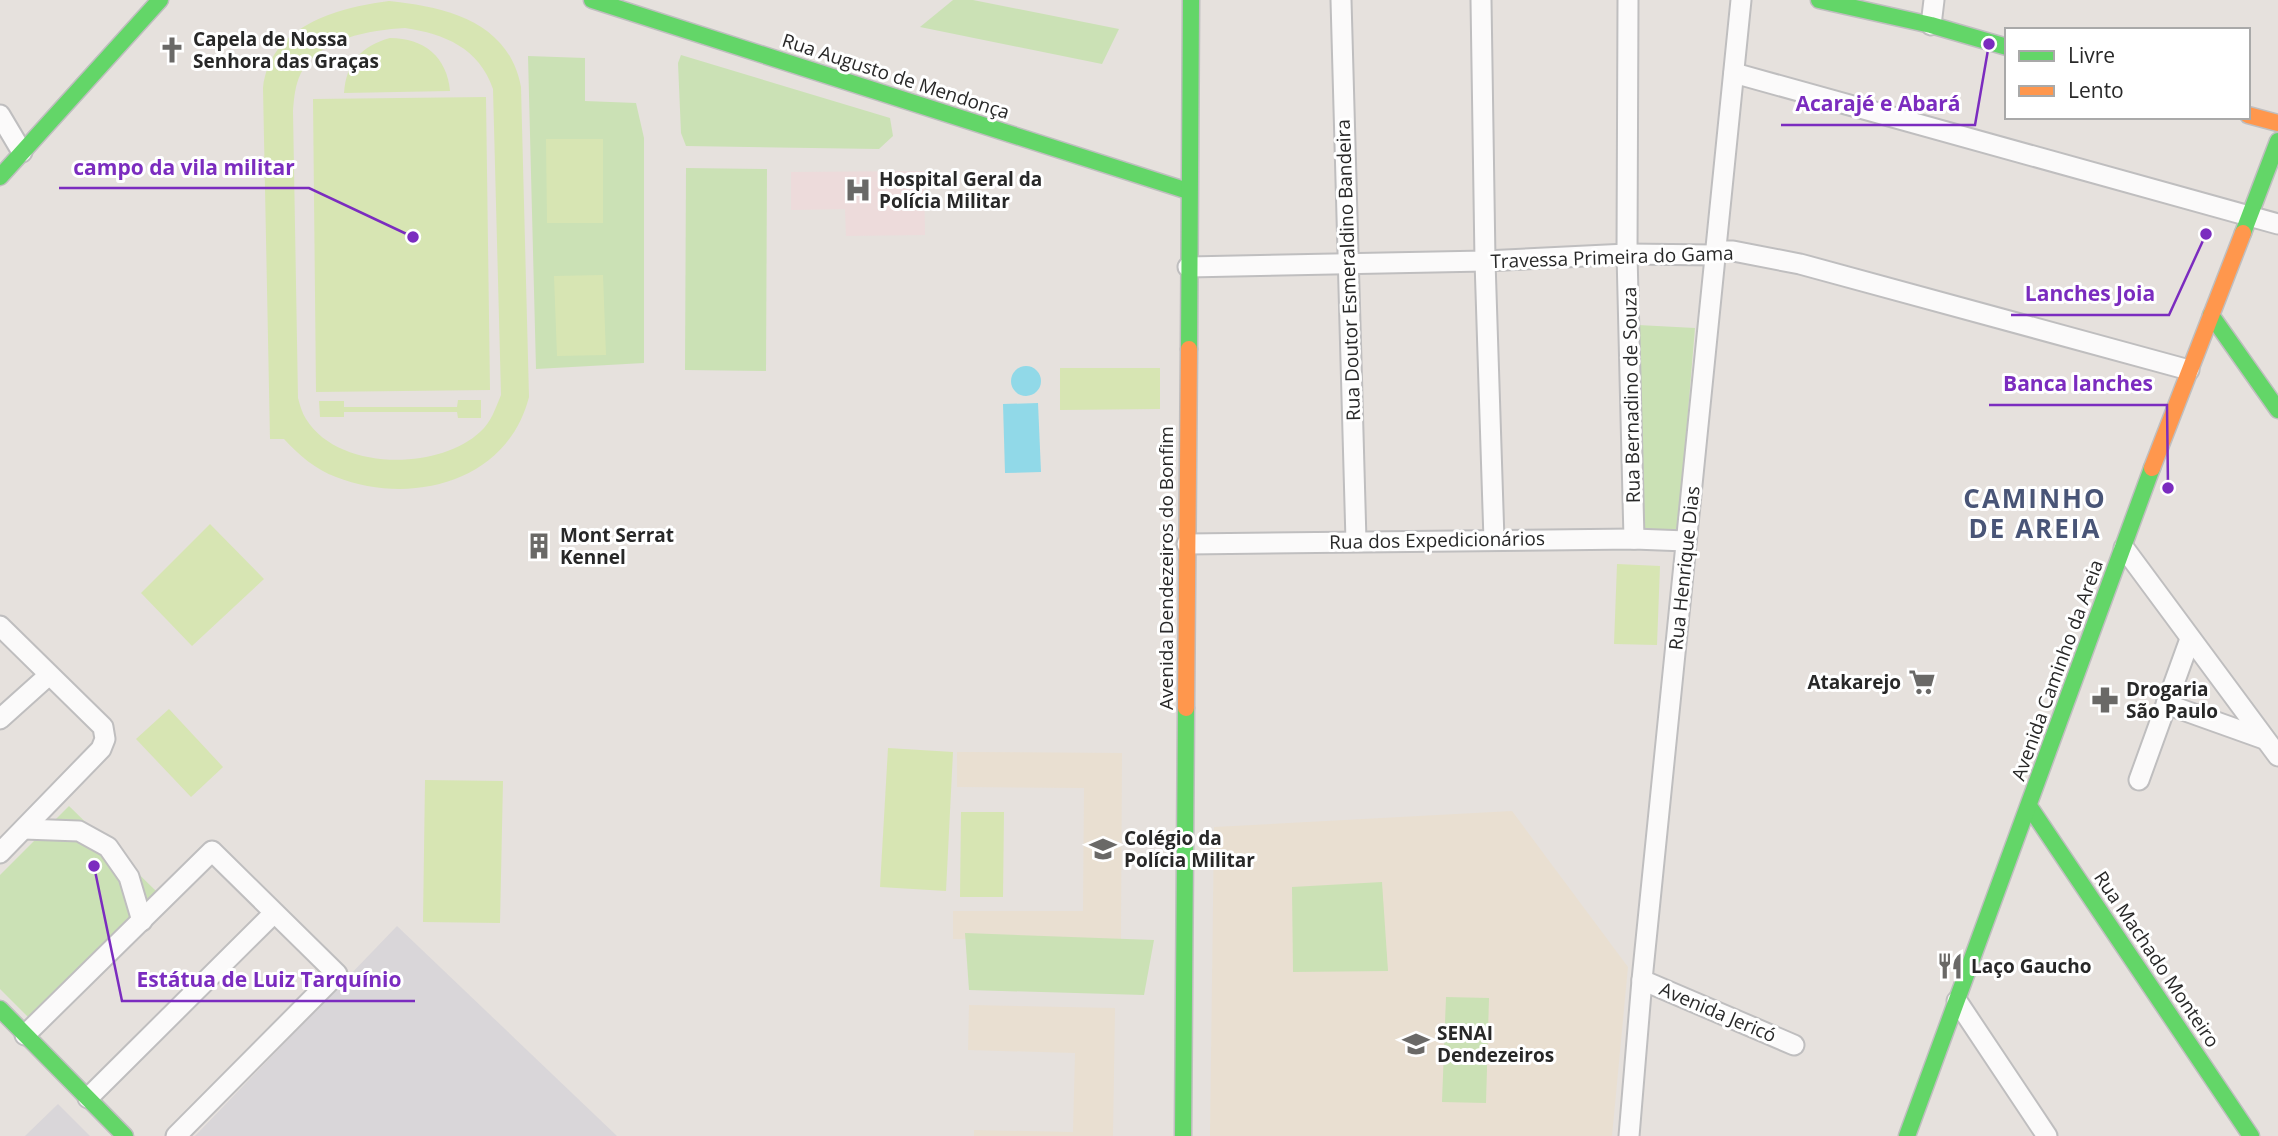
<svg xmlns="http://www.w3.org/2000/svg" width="2278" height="1136" font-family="'Open Sans',sans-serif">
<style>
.industrial{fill:#d9d6d9}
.education{fill:#e9dfd1}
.medical{fill:#eddbdb}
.green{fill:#cbe1b5}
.pitch{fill:#d7e5b3;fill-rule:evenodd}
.water{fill:#91d9e8}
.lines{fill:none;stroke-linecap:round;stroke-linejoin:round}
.street-casing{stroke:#bfbebf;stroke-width:23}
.fast-casing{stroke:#bfbebf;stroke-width:19}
.slow-casing{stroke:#bfbebf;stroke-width:19}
.street{stroke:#fbfafa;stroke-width:19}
.fast{stroke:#63d668;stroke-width:16}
.slow{stroke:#ff974d;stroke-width:16}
.labels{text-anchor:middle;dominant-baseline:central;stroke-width:6;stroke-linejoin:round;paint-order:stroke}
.poi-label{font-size:19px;font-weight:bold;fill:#282828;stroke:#fff;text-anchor:start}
.street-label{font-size:19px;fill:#282828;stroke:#fff}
.district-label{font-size:26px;font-weight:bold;letter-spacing:2px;fill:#495577;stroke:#fff}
.leader{fill:none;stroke:#7b2cbf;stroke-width:2.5}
.callout-dot{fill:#7b2cbf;stroke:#fff;stroke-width:2.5}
.callout-label{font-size:21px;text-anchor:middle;font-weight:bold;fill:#7b2cbf;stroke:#fff;stroke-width:6;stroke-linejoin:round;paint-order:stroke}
</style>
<rect width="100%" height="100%" fill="#e6e1dd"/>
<g class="industrial">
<path d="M 397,926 L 617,1136 L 195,1136 Z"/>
<path d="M 58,1104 L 90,1136 L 25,1136 Z"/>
</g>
<g class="education">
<path d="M 957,752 L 1122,753 L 1121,940 L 953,939 L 953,911 L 1083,911 L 1084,788 L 957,787 Z"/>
<path d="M 1512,811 L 1628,967 L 1612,1136 L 1210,1136 L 1214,827 Z"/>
<path d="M 969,1005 L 1115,1008 L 1113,1136 L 974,1136 L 974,1130 L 1073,1132 L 1075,1053 L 968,1050 Z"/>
</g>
<path class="medical" d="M 924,171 L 925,235 L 846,236 L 845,209 L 791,210 L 791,172 Z"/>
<g class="green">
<path d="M 953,0 L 973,0 L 1119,29 L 1102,64 L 920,27 Z"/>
<path d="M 681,55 L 890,118 L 893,136 L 879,149 L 686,146 L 681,133 L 678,63 Z"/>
<path d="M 528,56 L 585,58 L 585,101 L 636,103 L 644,138 L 644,363 L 536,369 Z"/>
<path d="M 686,168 L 767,169 L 766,371 L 685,370 Z"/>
<path d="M 1638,325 L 1695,328 L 1678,532 L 1639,532 Z"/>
<path d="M 69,806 L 156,891 L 29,1018 L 0,989 L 0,875 Z"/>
<path d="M 1382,882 L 1388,971 L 1293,972 L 1292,887 Z"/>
<path d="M 965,933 L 1154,940 L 1144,995 L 969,990 Z"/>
<path d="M 1446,997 L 1489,998 L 1486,1103 L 1442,1102 Z"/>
</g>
<g class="pitch">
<path d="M 389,1 C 447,7 509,22 521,87 L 529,397 C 507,483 411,506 336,477 C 316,470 299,455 284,439 L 270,439 L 263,88 C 270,26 336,8 389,1 ZM 405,28 C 445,34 479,48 493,89 L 501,395 C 496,407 491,423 480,432 C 438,471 338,471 306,419 C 302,413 300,405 298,398 L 293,111 C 294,98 295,85 301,73 C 320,38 370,30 405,28 Z"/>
<path d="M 390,38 C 424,38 447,57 450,91 L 344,93 C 346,63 361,46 390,38 Z"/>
<path d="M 486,97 L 490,390 L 316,392 L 313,99 Z"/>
<path d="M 546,139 L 603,139 L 603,223 L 547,223 Z"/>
<path d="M 603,275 L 606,355 L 557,356 L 554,276 Z"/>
<path d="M 1060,368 L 1160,368 L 1160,409 L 1060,410 Z"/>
<path d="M 458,400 L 481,400 L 481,418 L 458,418 L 457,412 L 344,412 L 344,417 L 320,417 L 319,401 L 344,401 L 344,407 L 457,407 Z"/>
<path d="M 210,524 L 264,579 L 192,646 L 141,593 Z"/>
<path d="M 1617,564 L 1660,566 L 1657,645 L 1614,644 Z"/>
<path d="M 169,709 L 223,767 L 191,797 L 136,739 Z"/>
<path d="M 888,748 L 953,752 L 946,891 L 880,887 Z"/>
<path d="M 425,780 L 503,781 L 500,923 L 423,922 Z"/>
<path d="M 961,812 L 1004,812 L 1003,897 L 960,897 Z"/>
</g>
<g class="water">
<circle cx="1026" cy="381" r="15"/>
<path d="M 1038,403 L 1041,472 L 1005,473 L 1003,404 Z"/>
</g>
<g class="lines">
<g class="street-casing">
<g id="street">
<path d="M 1341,0 L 1356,541"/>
<path d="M 1481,0 L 1485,261 L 1494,540"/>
<path d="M 1628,0 L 1627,254 L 1634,539"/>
<path d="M 1931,25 L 1934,0"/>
<path d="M 1734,73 L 2278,224"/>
<path d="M 0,115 L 22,152"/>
<path d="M 1188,267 L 1485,261 L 1627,254 L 1714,255 L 1721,251 L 1733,251 L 1800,264 L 2189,370"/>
<path d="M 1187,544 L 1634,539 L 1686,541"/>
<path d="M 2124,548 L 2278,756"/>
<path d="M 0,626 L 103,727 L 105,739 L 101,749 L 0,853"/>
<path d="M 2166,704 L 2264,739"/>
<path d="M 0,719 L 49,675"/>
<path d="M 2139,780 L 2190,639"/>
<path d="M 24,829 L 79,831 L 108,847 L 129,877 L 142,921"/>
<path d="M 1642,980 L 1794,1045"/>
<path d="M 1957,1001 L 2047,1136"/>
<path d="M 25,1035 L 212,851 L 337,974 L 176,1136"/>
<path d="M 88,1098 L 274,913"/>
<path d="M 1629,1136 L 1642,980 L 1741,0"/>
</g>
</g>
<g class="fast-casing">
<g id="fast">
<path d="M 592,0 L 1188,191"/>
<path d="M 1819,0 L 1931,25 L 2007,47"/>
<path d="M 0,177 L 160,0"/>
<path d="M 2243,233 L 2278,141"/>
<path d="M 2211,315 L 2278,410"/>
<path d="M 1189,349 L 1191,0"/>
<path d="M 2029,806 L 2251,1136"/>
<path d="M 0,1009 L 125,1136"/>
<path d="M 1183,1136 L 1186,708"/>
<path d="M 1907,1136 L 2152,468"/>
</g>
</g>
<g class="slow-casing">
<g id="slow">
<path d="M 2248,115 L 2278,123"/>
<path d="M 2152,468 L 2243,233"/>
<path d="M 1186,708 L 1189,349"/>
</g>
</g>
<use href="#street" class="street"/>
<use href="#fast" class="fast"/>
<use href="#slow" class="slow"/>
</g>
<defs>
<g id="church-bare" transform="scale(2.1)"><path d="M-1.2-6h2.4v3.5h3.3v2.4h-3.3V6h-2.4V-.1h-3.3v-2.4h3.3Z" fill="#6a6967" stroke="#fff" stroke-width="2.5" paint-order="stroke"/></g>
<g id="hospital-bare" transform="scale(2.1)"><path d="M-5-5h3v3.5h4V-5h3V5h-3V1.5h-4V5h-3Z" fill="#6a6967" stroke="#fff" stroke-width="2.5" paint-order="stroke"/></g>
<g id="building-bare" transform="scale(2.1)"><path d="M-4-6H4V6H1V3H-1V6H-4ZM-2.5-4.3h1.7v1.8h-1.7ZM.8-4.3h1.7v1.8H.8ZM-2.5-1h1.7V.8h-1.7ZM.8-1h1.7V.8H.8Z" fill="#6a6967" stroke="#fff" stroke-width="2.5" paint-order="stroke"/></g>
<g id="supermarket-bare" transform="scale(2.1)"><path d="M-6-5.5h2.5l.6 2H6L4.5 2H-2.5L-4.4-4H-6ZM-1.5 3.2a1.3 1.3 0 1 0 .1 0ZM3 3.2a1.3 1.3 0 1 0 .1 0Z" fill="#6a6967" stroke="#fff" stroke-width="2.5" paint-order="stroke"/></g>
<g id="pharmacy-bare" transform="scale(2.1)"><path d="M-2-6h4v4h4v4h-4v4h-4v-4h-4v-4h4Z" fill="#6a6967" stroke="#fff" stroke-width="2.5" paint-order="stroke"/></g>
<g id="school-bare" transform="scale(2.1)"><path d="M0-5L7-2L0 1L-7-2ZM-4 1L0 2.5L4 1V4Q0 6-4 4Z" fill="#6a6967" stroke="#fff" stroke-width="2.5" paint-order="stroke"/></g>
<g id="restaurant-bare" transform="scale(2.1)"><path d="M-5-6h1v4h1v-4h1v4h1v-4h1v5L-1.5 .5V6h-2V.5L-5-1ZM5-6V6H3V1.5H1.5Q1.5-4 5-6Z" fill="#6a6967" stroke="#fff" stroke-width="2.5" paint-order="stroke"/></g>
<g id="university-bare" transform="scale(2.1)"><path d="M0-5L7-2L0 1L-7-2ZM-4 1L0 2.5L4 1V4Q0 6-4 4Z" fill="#6a6967" stroke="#fff" stroke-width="2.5" paint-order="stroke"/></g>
</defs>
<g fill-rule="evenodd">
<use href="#church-bare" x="172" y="50"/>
<use href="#hospital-bare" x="858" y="190"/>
<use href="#building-bare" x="539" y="546"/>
<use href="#supermarket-bare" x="1922" y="682"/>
<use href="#pharmacy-bare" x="2105" y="700"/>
<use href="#school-bare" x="1103" y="849"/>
<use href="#restaurant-bare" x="1950" y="966"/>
<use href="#university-bare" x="1416" y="1044"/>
</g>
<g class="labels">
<g class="poi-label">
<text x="193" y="39">Capela de Nossa<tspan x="193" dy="22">Senhora das Graças</tspan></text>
<text x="879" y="179">Hospital Geral da<tspan x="879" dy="22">Polícia Militar</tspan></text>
<text x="560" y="535">Mont Serrat<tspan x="560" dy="22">Kennel</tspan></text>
<text x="1901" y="682" text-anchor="end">Atakarejo</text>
<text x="2126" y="689">Drogaria<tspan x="2126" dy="22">São Paulo</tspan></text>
<text x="1124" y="838">Colégio da<tspan x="1124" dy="22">Polícia Militar</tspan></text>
<text x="1971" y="966">Laço Gaucho</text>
<text x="1437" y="1033">SENAI<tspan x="1437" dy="22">Dendezeiros</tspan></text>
</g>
<g class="street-label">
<text transform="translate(896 76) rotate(18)">Rua Augusto de Mendonça</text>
<text transform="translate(1612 257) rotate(-2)">Travessa Primeira do Gama</text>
<text transform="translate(1348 270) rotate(-92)">Rua Doutor Esmeraldino Bandeira</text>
<text transform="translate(1631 395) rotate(-91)">Rua Bernadino de Souza</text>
<text transform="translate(1437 540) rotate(-1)">Rua dos Expedicionários</text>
<text transform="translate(1166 568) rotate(-90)">Avenida Dendezeiros do Bonfim</text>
<text transform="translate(1684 568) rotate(-84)">Rua Henrique Dias</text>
<text transform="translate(2057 670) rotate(-70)">Avenida Caminho da Areia</text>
<text transform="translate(2157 959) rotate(56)">Rua Machado Monteiro</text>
<text transform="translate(1718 1012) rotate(23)">Avenida Jericó</text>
</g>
<g class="district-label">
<text x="2035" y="498">CAMINHO<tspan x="2035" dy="30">DE AREIA</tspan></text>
</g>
</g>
<path class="leader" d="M1989 44L1975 125H1781M413 237L309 188H59M2206 234L2169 315H2011M2168 488L2167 405H1989M94 866L122 1001H415"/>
<g class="callout-dot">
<circle cx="1989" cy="44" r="7"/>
<circle cx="413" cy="237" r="7"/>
<circle cx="2206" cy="234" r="7"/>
<circle cx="2168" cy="488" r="7"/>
<circle cx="94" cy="866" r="7"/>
</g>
<g class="callout-label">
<text x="1878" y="111">Acarajé e Abará</text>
<text x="184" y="175">campo da vila militar</text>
<text x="2090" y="301">Lanches Joia</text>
<text x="2078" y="391">Banca lanches</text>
<text x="269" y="987">Estátua de Luiz Tarquínio</text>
</g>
<rect x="2005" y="28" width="245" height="91" fill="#ffffff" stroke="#a9a9a9" stroke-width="2"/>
<rect x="2019" y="51" width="35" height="10" fill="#63d668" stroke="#a9a9a9" stroke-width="2"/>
<text x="2068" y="63" font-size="21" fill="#282828">Livre</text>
<rect x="2019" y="86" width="35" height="10" fill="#ff974d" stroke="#a9a9a9" stroke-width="2"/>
<text x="2068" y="98" font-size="21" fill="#282828">Lento</text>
</svg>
